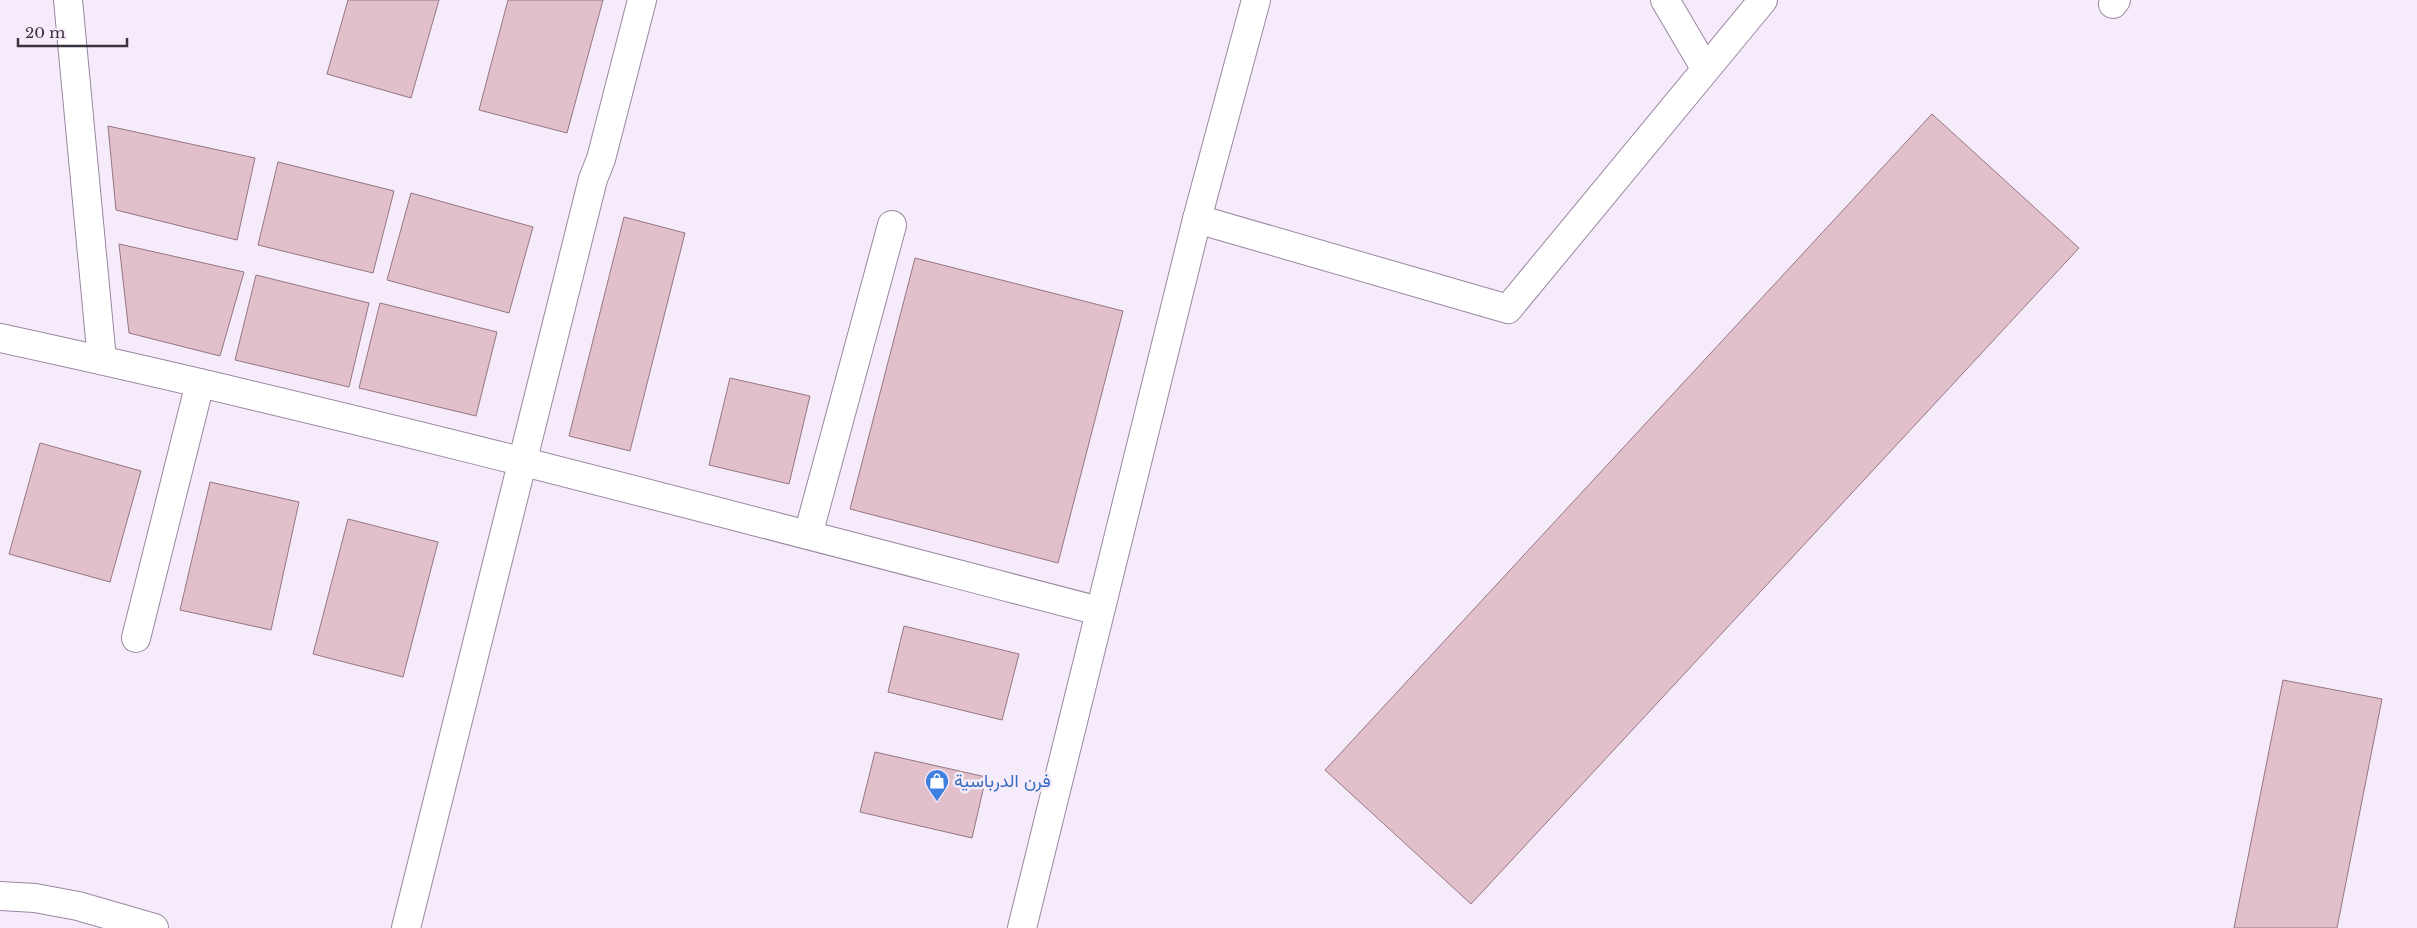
<svg xmlns="http://www.w3.org/2000/svg" width="2417" height="928" font-family="'Libre Baskerville',Vazirmatn,serif">
<style>
.building{fill:#e2c0cb;stroke:#957680}
.lines{fill:none;stroke-linecap:round;stroke-linejoin:round}
.street-casing{stroke:#9988a1;stroke-width:30}
.street{stroke:#fff;stroke-width:28}
.labels{text-anchor:middle;dominant-baseline:central;stroke-width:5;stroke-linejoin:round;paint-order:stroke}
.shop-label{font-size:18px;fill:#366cbe;stroke:#f6ebfb;text-anchor:start}
</style>
<rect width="100%" height="100%" fill="#f6ebfb"/>
<g class="building">
<path d="M 348,0 L 439,0 L 411,98 L 327,74 Z"/>
<path d="M 508,0 L 603,0 L 567,133 L 479,110 Z"/>
<path d="M 1932,114 L 2079,248 L 1471,904 L 1325,770 Z"/>
<path d="M 108,126 L 255,158 L 237,240 L 116,210 Z"/>
<path d="M 278,162 L 394,191 L 373,273 L 258,245 Z"/>
<path d="M 411,193 L 533,227 L 509,313 L 387,280 Z"/>
<path d="M 624,217 L 685,233 L 630,451 L 569,436 Z"/>
<path d="M 119,244 L 244,272 L 220,356 L 129,333 Z"/>
<path d="M 915,258 L 1123,311 L 1058,563 L 850,509 Z"/>
<path d="M 256,275 L 369,303 L 349,387 L 235,360 Z"/>
<path d="M 380,303 L 497,332 L 476,416 L 359,388 Z"/>
<path d="M 730,378 L 810,396 L 789,484 L 709,465 Z"/>
<path d="M 40,443 L 141,471 L 110,582 L 9,554 Z"/>
<path d="M 210,482 L 299,502 L 271,630 L 180,610 Z"/>
<path d="M 348,519 L 438,542 L 403,677 L 313,654 Z"/>
<path d="M 904,626 L 1019,654 L 1002,720 L 888,692 Z"/>
<path d="M 2283,680 L 2382,699 L 2337,928 L 2234,928 Z"/>
<path d="M 875,752 L 986,777 L 972,838 L 860,812 Z"/>
</g>
<g class="lines">
<g class="street-casing">
<g id="street">
<path d="M 68,0 L 102,360"/>
<path d="M 1665,0 L 1705,68"/>
<path d="M 2113,4 L 2116,0"/>
<path d="M 1197,219 L 1508,309 L 1763,0"/>
<path d="M 0,338 C 369,418 734,516 1099,611"/>
<path d="M 808,535 L 892,225"/>
<path d="M 136,638 L 200,383"/>
<path d="M 0,896 L 35,898 L 78,906 L 154,928"/>
<path d="M 406,928 L 593,179 L 601,159 L 642,0"/>
<path d="M 1022,928 L 1197,219 L 1256,0"/>
</g>
</g>
<use href="#street" class="street"/>
</g>
<defs>
<g id="shop-pin" transform="scale(1.25)"><path d="M0 17L-7.5 6A9.5 9.5 0 1 1 7.5 6Z" fill="#3f7fe0" stroke="#f6ebfb"/><path d="M-5-2.5h2.3a2.7 3.5 0 0 1 5.4 0H5L5.5 6h-11ZM-1.5-2.5h3a1.5 2.3 0 0 0-3 0Z" fill="#fff"/></g>
</defs>
<g fill-rule="evenodd">
<use href="#shop-pin" x="937" y="781"/>
</g>
<g class="labels">
<g class="shop-label">
<text x="954" y="781">فرن الدرباسية</text>
</g>
</g>
<path d="M18 38v8h109v-8" fill="none" stroke="#3a333d" stroke-width="2.5"/>
<text x="25" y="38" font-size="15" fill="#3a333d" stroke="#f6ebfb" stroke-width="4" paint-order="stroke">20 m</text>
</svg>
